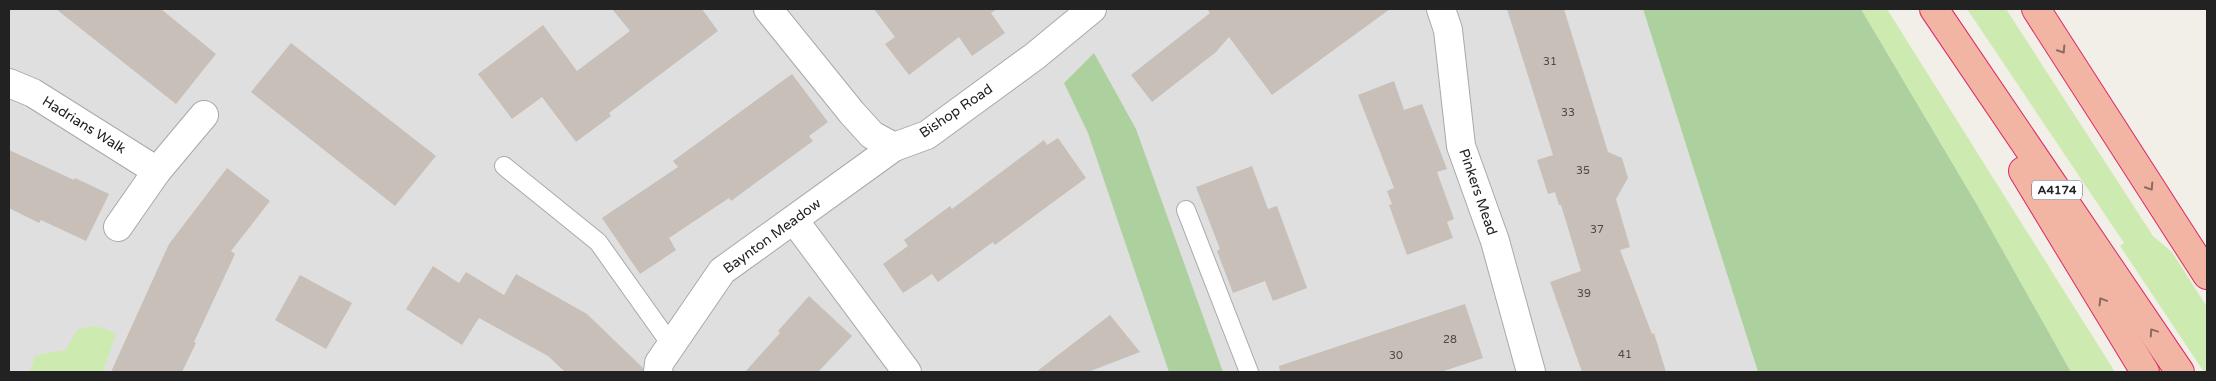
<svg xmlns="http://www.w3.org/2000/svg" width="2216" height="381" font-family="'Varela Round',sans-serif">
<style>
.residential{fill:#e0dfdf}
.grass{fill:#cdebb0}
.forest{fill:#add19e}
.building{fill:#c7bfb8}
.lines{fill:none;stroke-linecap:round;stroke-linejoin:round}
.service-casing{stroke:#a9a9a9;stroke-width:20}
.minor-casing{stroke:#a9a9a9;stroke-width:30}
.trunk-casing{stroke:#dc2a67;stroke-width:30}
.service{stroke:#fff;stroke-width:18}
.minor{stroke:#fff;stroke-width:28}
.trunk{stroke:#f2b4a3;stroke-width:28}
.oneway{stroke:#8a6b62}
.labels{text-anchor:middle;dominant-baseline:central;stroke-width:4.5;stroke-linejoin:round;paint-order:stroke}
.number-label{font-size:11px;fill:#4b4948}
.shield{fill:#fff;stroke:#646464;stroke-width:1}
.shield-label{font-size:12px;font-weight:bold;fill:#222}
.street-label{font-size:14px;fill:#222;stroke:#fff}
</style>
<rect width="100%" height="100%" fill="#f2efe9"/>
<path class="residential" d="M 9,9 L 1643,9 L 1758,372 L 9,372 Z"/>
<g class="grass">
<path d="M 1861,9 L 1887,9 L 2115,372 L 2071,372 L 1976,203 Z"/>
<path d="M 1967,9 L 2006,9 L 2153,236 L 2172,252 L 2207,307 L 2207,372 L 2204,372 L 2120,246 L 2124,243 Z"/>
<path d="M 92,326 L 104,328 L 116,334 L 103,372 L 29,372 L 36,355 L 66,350 L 77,330 Z"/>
</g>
<g class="forest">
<path d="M 1643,9 L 1861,9 L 1976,203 L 2071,372 L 1758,372 Z"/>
<path d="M 1094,53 L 1136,129 L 1223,372 L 1169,372 L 1088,133 L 1064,83 Z"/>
</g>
<g class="building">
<path d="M 56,9 L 161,9 L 216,54 L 176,104 Z"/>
<path d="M 612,9 L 702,9 L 718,31 L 609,113 L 611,116 L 576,142 L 542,97 L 512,119 L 478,74 L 543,25 L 577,71 L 630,31 Z"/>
<path d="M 874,9 L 997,9 L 991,13 L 1005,33 L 972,56 L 959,37 L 909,75 L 885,44 L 895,37 Z"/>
<path d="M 1207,9 L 1390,9 L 1272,95 L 1229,37 L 1216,52 L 1152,102 L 1131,75 L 1210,13 Z"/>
<path d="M 1507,9 L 1564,9 L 1608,152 L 1622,158 L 1628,178 L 1616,199 L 1630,247 L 1620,250 L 1652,334 L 1654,333 L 1666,372 L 1582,372 L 1550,282 L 1581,271 L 1561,205 L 1559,205 L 1555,192 L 1548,194 L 1537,160 L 1553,155 Z"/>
<path d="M 291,43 L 436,156 L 395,206 L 251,92 Z"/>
<path d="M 792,74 L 828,122 L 809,136 L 813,141 L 731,201 L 729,198 L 669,238 L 676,250 L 640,274 L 602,218 L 678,167 L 673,161 Z"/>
<path d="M 1394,81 L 1404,110 L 1422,104 L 1447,169 L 1437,172 L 1454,219 L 1447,222 L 1453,238 L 1407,255 L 1389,205 L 1392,204 L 1387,191 L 1394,188 L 1358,95 Z"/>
<path d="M 1058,138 L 1086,178 L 995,245 L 993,242 L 938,282 L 932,274 L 903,293 L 883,264 L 908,246 L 904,240 L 950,206 L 952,209 L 1044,140 L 1047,145 Z"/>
<path d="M 9,150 L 74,180 L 75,178 L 109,194 L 86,241 L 41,220 L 39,223 L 9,208 Z"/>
<path d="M 1252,166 L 1268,209 L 1277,206 L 1307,288 L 1273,301 L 1265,281 L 1233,293 L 1217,251 L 1220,249 L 1196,187 Z"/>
<path d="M 227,168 L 270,201 L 231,251 L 235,254 L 194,342 L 196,343 L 182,372 L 111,372 L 169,244 Z"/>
<path d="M 433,266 L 459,283 L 466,272 L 504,295 L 516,274 L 587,314 L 643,368 L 643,372 L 565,372 L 548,356 L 479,318 L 462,345 L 406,309 Z"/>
<path d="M 300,275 L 352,303 L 326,349 L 275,320 Z"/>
<path d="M 809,296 L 852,336 L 818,372 L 745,372 L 780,333 L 778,331 Z"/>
<path d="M 1465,304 L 1483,358 L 1441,372 L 1280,372 L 1279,366 Z"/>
<path d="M 1110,315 L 1140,352 L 1088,372 L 1036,372 Z"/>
</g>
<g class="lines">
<g class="service-casing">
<g id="service">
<path d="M 504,166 L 598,242 L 672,346"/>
<path d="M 1186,210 L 1249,372"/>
</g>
</g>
<g class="minor-casing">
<g id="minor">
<path d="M 768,9 L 852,113 L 872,135 L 894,147 L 927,135 L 1035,56 L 1092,9"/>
<path d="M 1441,9 L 1448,30 L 1461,146 L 1495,241 L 1531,372"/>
<path d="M 9,83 L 33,93 L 157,171"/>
<path d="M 794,220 L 907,372"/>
<path d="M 118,227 L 157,171 L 204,115"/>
<path d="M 658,372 L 659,363 L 722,271 L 894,147"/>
</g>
</g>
<g class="trunk-casing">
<g id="trunk">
<path d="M 1934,9 L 2180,372"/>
<path d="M 2036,9 L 2207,275"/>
<path d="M 2023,171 L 2145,372"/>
</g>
</g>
<use href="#service" class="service"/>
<use href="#minor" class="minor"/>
<use href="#trunk" class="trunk"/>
</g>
<defs><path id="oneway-chevron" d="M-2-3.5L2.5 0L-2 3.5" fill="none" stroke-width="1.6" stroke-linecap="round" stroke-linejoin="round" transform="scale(1.25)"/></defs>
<g class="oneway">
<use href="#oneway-chevron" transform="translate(2062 50) rotate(57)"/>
<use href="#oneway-chevron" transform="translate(2150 187) rotate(57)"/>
<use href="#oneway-chevron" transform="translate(2102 301) rotate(-121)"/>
<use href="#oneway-chevron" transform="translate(2153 332) rotate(-124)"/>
</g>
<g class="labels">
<g class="number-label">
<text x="1550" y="61">31</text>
<text x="1568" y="112">33</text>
<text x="1583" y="170">35</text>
<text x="1597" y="229">37</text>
<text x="1584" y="293">39</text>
<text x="1450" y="339">28</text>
<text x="1625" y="354">41</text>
<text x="1396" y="355">30</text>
</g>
<rect class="shield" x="2032" y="180.5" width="50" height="19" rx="4"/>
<g class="shield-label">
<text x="2057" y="190">A4174</text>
</g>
<g class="street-label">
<text transform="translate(956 111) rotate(-34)">Bishop Road</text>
<text transform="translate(84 125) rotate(32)">Hadrians Walk</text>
<text transform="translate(1478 192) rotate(71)">Pinkers Mead</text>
<text transform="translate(772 236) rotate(-36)">Baynton Meadow</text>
</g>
</g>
<rect width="2216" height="381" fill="none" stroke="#222222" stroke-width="20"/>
</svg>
